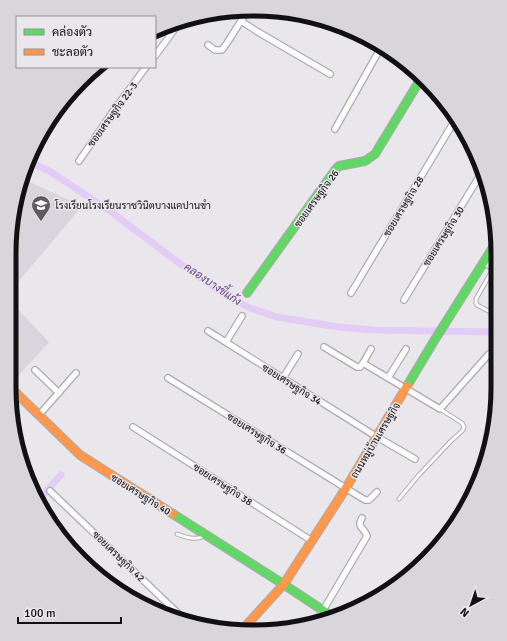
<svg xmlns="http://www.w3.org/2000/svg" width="507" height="641" viewBox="0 0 507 641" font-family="Signika,Sarabun,sans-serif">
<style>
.built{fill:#d9d5dd}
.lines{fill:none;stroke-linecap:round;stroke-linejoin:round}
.canal{stroke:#e3ccf6;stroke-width:7}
.lane-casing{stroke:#adacae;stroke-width:5}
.street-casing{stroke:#adacae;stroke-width:8}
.fast-casing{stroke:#adacae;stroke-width:10}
.slow-casing{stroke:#adacae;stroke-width:10}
.lane{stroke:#fcfbfc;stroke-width:3}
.street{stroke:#fcfbfc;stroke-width:5.5}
.fast{stroke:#63d668;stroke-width:8}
.slow{stroke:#ff974d;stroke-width:8}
.labels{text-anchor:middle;stroke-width:3;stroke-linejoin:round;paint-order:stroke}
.street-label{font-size:10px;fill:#111012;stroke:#e9e6ec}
.poi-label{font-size:10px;fill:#111012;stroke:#e9e6ec;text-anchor:start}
.water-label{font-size:11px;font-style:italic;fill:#694186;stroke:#e9e6ec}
.rim{fill:none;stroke:#111012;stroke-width:5}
</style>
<rect width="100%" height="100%" fill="#e9e7eb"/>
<!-- built -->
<path class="built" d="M21,178L82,206L9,293L10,238Z
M9,300L49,342L9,386Z"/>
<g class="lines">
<!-- canal -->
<path class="canal" d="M29,162L51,172L110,211L179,263L227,296L250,308L277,317L338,327L373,330L493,332H495
M38,500L61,475"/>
<defs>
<path id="lane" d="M494,267L476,299V303L477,305L496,315
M399,499L418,476L450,442L461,432L463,430L464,427L462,423L440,409
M177,534C185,537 195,541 204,536"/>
<path id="street" d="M241,21L258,32L330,74
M208,45L215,50H222L227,43L246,13
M155,56L177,26
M335,129L380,49
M79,161L114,110L146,67
M484,263L497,269
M351,293L455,120
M404,300L482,172
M208,331L377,437L415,459
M226,342L242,316
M324,347L357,367H360L363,363L440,409L489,354
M363,363L371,349
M35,370L59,393
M168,378L365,500H369L377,492
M283,378L298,354
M388,378L406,349
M39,415L76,373
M133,427L312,541
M50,491L187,622
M315,624L367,536C365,528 356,528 362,518"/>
<path id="fast" d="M247,293L336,169L339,166L365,161L375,154L420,80
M407,386L434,341L497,241
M173,514L280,582L333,617"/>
<path id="slow" d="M11,388L80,455L173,514
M242,630L284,584L346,488L407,386"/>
</defs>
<!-- lane casing -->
<use href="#lane" class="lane-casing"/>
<!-- street casing -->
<use href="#street" class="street-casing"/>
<!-- fast casing -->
<use href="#fast" class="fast-casing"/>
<!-- slow casing -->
<use href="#slow" class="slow-casing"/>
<!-- lane -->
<use href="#lane" class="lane"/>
<!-- street -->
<use href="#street" class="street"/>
<!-- fast -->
<use href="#fast" class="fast"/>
<!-- slow -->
<use href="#slow" class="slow"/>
</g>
<!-- icons -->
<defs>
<symbol id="school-pin" viewBox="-11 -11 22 30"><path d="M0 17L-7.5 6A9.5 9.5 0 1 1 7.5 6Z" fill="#5d5b5e" stroke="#e9e6ec"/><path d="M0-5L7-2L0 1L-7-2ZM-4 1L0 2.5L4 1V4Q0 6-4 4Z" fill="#fff"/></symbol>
</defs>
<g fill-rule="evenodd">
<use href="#school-pin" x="30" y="194" width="22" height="30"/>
</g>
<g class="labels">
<!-- street labels -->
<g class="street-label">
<text transform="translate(112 114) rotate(-54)" y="4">ซอยเศรษฐกิจ 22-3</text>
<text transform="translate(316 198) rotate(-54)" y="4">ซอยเศรษฐกิจ 26</text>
<text transform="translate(403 206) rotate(-59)" y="4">ซอยเศรษฐกิจ 28</text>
<text transform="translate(443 236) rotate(-58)" y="4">ซอยเศรษฐกิจ 30</text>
<text transform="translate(292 384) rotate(32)" y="4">ซอยเศรษฐกิจ 34</text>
<text transform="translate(257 433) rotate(32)" y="4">ซอยเศรษฐกิจ 36</text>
<text transform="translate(375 440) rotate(-59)" y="4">ถนนหมู่บ้านเศรษฐกิจ</text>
<text transform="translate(223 484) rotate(33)" y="4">ซอยเศรษฐกิจ 38</text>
<text transform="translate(141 494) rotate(32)" y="4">ซอยเศรษฐกิจ 40</text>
<text transform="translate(119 556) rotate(44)" y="4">ซอยเศรษฐกิจ 42</text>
</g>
<!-- poi labels -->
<g class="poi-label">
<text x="55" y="209">โรงเรียนโรงเรียนราชวินิตบางแคปานขำ</text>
</g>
<!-- water labels -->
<g class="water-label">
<text transform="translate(213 284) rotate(34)" y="4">คลองบางขี้แก้ง</text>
</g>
</g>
<!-- crop -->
<path d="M0 0H507V641H0ZM253 16H254A237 237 0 0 1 491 253V388A237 237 0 0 1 254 625H253A237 237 0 0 1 16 388V253A237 237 0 0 1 253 16Z" fill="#d8d5db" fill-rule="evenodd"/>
<path class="rim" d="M253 16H254A237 237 0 0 1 491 253V388A237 237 0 0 1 254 625H253A237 237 0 0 1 16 388V253A237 237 0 0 1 253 16Z"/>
<!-- legend -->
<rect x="16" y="16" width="140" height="52" fill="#e9e6ec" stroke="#939095"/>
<rect x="24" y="29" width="20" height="6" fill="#63d668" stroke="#939095"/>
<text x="52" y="36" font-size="12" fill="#111012">คล่องตัว</text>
<rect x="24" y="49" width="20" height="6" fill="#ff974d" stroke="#939095"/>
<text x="52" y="56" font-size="12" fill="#111012">ชะลอตัว</text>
<!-- north arrow -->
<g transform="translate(471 605) rotate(220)" stroke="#e9e6ec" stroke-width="3" paint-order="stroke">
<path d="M0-3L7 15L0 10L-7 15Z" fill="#111012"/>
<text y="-6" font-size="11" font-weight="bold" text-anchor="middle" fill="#111012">N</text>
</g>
<!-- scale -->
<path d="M18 617v6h103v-6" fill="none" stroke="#111012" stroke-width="2"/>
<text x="24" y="617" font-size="12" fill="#111012" stroke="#e9e6ec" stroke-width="3" paint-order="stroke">100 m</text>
</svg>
